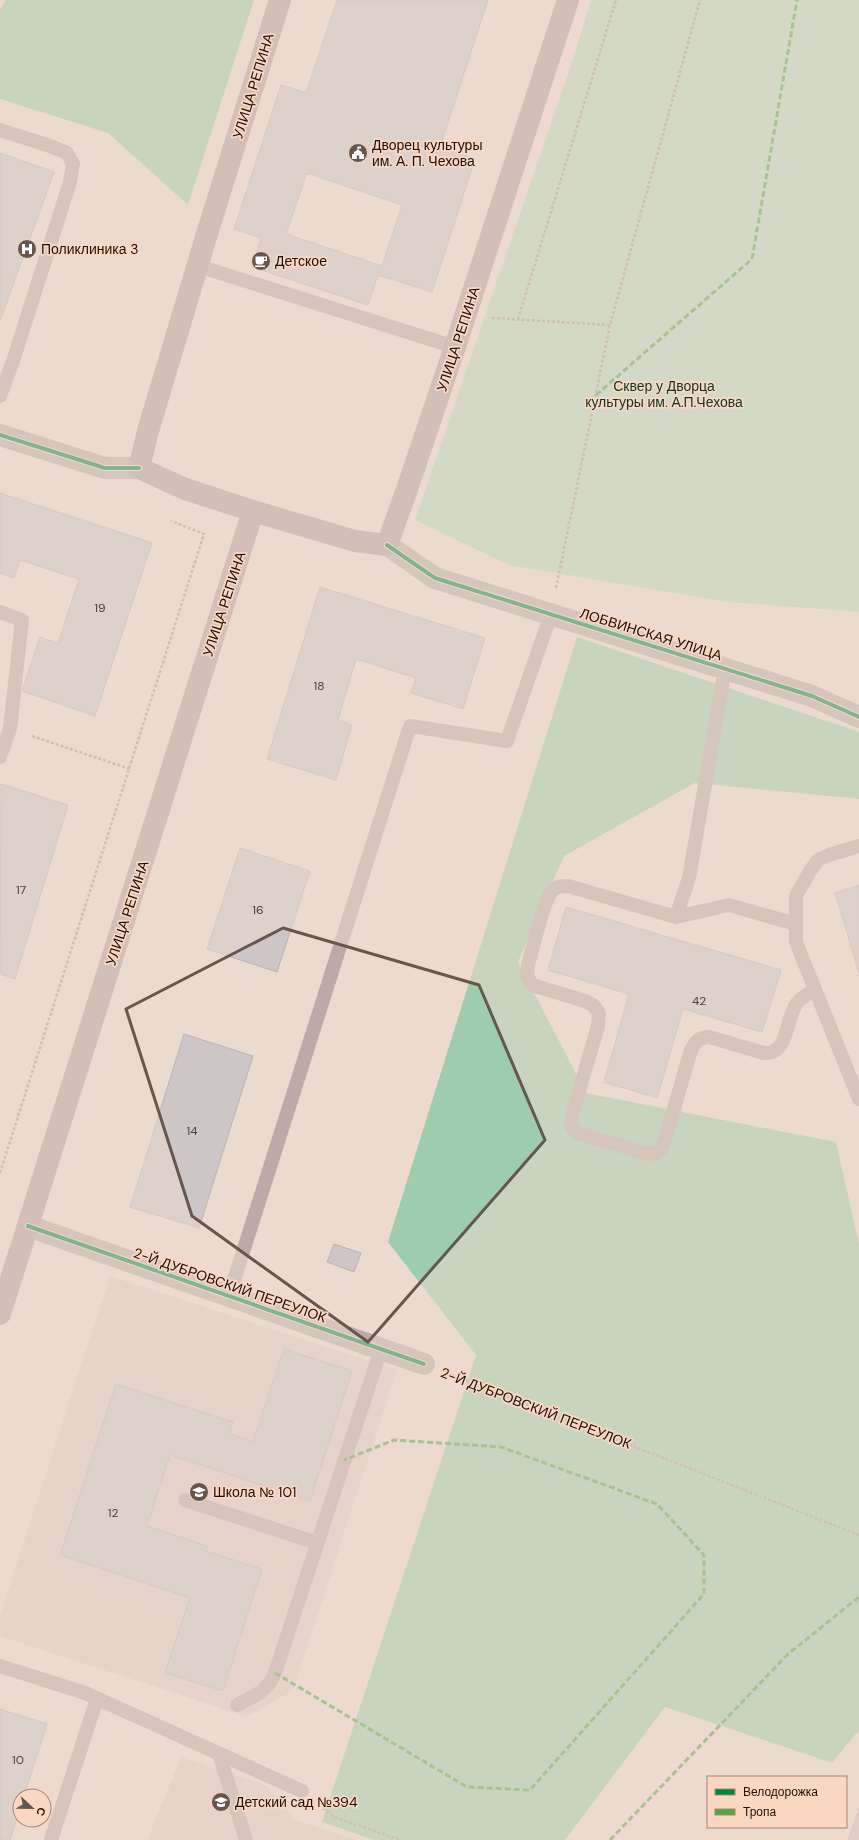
<svg xmlns="http://www.w3.org/2000/svg" width="859" height="1840" viewBox="0 0 859 1840" font-family="'DM Sans',sans-serif">
<style>
.education{fill:#e3cbc5}
.green{fill:#b3d8bc}
.forest{fill:#9dccae}
.building{fill:#cdc5c6;stroke:#bcb3b4;fill-rule:evenodd}
.lines{fill:none;stroke-linecap:round;stroke-linejoin:round}
.path{stroke:#ab9e99;stroke-width:2.5;stroke-dasharray:3 2;stroke-linecap:butt}
.lane{stroke:#bbaba8;stroke-width:14}
.street{stroke:#bbaba8;stroke-width:22}
.secondary{stroke:#b2a19e;stroke-width:22}
.quiet{stroke:#52a841;stroke-width:3;stroke-dasharray:6 3;stroke-linecap:butt}
.cycleway-casing{stroke:#fad7c1;stroke-width:6}
.cycleway{stroke:#00873e;stroke-width:4}
.marked{fill:none;stroke:#65574d;stroke-width:3;stroke-linejoin:round}
.labels{text-anchor:middle;stroke-width:3.5;stroke-linejoin:round;paint-order:stroke}
.number-label{font-size:12px;fill:#483d38}
.street-label{font-size:14px;fill:#1c1008;stroke:#fad7c1}
.poi-label{font-size:14px;fill:#1c1008;stroke:#fad7c1;text-anchor:start}
.park-label{font-size:14px;fill:#093725;stroke:#fad7c1}
</style>
<rect width="100%" height="100%" fill="#eddace"/>
<!-- education -->
<path class="education" d="M110,1276L397,1370L293,1691L247,1717L0,1636V1615Z
M181,1757L266,1785L294,1819L357,1840H147Z"/>
<!-- green -->
<path class="green" d="M591,0H859V612L728,602L509,565L415,520L575,53Z"/>
<!-- forest -->
<path class="forest" d="M6,0H254L188,205L108,133L0,99V9Z
M577,637L859,732V799L695,783L564,856L518,962L586,1093L836,1142L859,1244V1730L832,1763L665,1707L565,1840H374L322,1822L476,1355L388,1242Z"/>
<!-- building -->
<path class="building" d="M337,0H488L440,147L475,159L432,292L378,275L368,305L252,267L261,238L234,229L281,85L306,93ZM307,173L402,205L382,266L286,234Z
M0,153L54,172L0,321Z
M0,493L152,543L95,716L22,691L40,637L58,643L79,579L20,560L14,578L0,573Z
M320,587L485,638L463,709L411,693L416,678L356,659L338,720L352,725L336,780L267,759Z
M1,784L68,805L15,979L0,974Z
M240,848L310,871L277,972L207,949Z
M859,885V973L835,893Z
M566,907L781,970L762,1032L683,1009L657,1098L604,1082L629,994L548,970Z
M184,1034L253,1056L199,1228L130,1207Z
M334,1244L361,1253L354,1272L327,1262Z
M284,1349L352,1371L310,1501L170,1455L147,1526L207,1546L206,1551L262,1569L223,1691L165,1673L190,1598L60,1555L116,1384L233,1422L229,1434L253,1442Z
M0,1709L47,1724L24,1796H20V1809L10,1840H0Z
M859,1809V1840H848Z"/>
<g class="lines">
<!-- path -->
<path class="path" d="M492,318L610,325
M518,319L616,0
M556,588L610,325L700,0
M32,736L130,769
M0,1173L204,534L171,521
M447,1373L859,1535
M319,1805L334,1817L401,1840"/>
<!-- lane -->
<path class="lane" d="M0,130L53,147L67,153L73,164L70,182L13,361L0,396
M198,266L455,347
M0,612L22,620L10,729L0,757
M859,846L829,855L818,860L810,871L796,896V942L859,1099
M676,917L689,878L725,669
M796,924L729,905L676,917L568,886C562,886 557,886 553,890C544,898 532,951 528,965L527,976L532,985L585,1001L593,1005L599,1013L598,1026L572,1115C570,1126 571,1129 580,1134L645,1153L653,1154L660,1151L664,1143L691,1050C696,1041 699,1037 709,1037L764,1053C789,1055 785,1019 797,1003C802,997 809,993 815,990
M229,1296L410,726L507,741L551,614
M185,1500L317,1543
M0,1666L85,1693L302,1791
M237,1705C254,1696 267,1692 275,1673L381,1349
M219,1754L246,1840
M51,1840L97,1699"/>
<!-- street -->
<path class="street" d="M0,435L105,468H139
M387,545L435,578L812,696L859,717
M28,1226L424,1364"/>
<!-- secondary -->
<path class="secondary" d="M280,0L206,237L148,431L139,468L185,489L253,511L355,541L387,545L406,492L455,347L568,0
M0,1314L253,511"/>
<!-- quiet -->
<path class="quiet" d="M596,395L752,259L797,0
M275,1673L467,1787L530,1790L704,1594V1555L657,1504L501,1447L394,1440L344,1460
M610,1840L788,1654L859,1597"/>
<defs>
<path id="cycleway" d="M0,435L105,468H139
M387,545L435,578L812,696L859,717
M28,1226L424,1364"/>
</defs>
<!-- cycleway casing -->
<use href="#cycleway" class="cycleway-casing"/>
<!-- cycleway -->
<use href="#cycleway" class="cycleway"/>
</g>
<!-- marked area -->
<path d="M0 0H859V1840H0ZM283,928L479,985L545,1140L368,1342L192,1216L126,1009Z" fill="#eddace" fill-opacity=".55" fill-rule="evenodd"/>
<path class="marked" d="M283,928L479,985L545,1140L368,1342L192,1216L126,1009Z"/>
<!-- icons -->
<defs>
<symbol id="civic-disc" viewBox="-11 -11 22 22"><circle r="9.5" fill="#65574d" stroke="#fad7c1"/><path d="M-.6-6.5H3V-4.5H.6V-3L4-1V1h2V6H-6V1h2V-1L-.6-3ZM-1.2 2.5V6h2.4V2.5Z" fill="#fff"/></symbol>
<symbol id="hospital-disc" viewBox="-11 -11 22 22"><circle r="9.5" fill="#65574d" stroke="#fad7c1"/><path d="M-5-5h3v3.5h4V-5h3V5h-3V1.5h-4V5h-3Z" fill="#fff"/></symbol>
<symbol id="cafe-disc" viewBox="-11 -11 22 22"><circle r="9.5" fill="#65574d" stroke="#fad7c1"/><path d="M-5.5-4.5H6V0H3Q3 3.5 0 3.5H-2.5Q-5.5 3.5-5.5 0ZM3-3.2v2h1.7v-2ZM-6 4.5H4V6H-6Z" fill="#fff"/></symbol>
<symbol id="school-disc" viewBox="-11 -11 22 22"><circle r="9.5" fill="#65574d" stroke="#fad7c1"/><path d="M0-5L7-2L0 1L-7-2ZM-4 1L0 2.5L4 1V4Q0 6-4 4Z" fill="#fff"/></symbol>
</defs>
<g fill-rule="evenodd">
<use href="#civic-disc" x="347" y="142" width="22" height="22"/>
<use href="#hospital-disc" x="16" y="238" width="22" height="22"/>
<use href="#cafe-disc" x="250" y="250" width="22" height="22"/>
<use href="#school-disc" x="188" y="1481" width="22" height="22"/>
<use href="#school-disc" x="210" y="1791" width="22" height="22"/>
</g>
<g class="labels">
<!-- number labels -->
<g class="number-label">
<text x="100" y="612">19</text>
<text x="319" y="690">18</text>
<text x="21" y="894">17</text>
<text x="258" y="914">16</text>
<text x="699" y="1005">42</text>
<text x="192" y="1135">14</text>
<text x="113" y="1517">12</text>
<text x="18" y="1764">10</text>
</g>
<!-- street labels -->
<g class="street-label">
<text transform="translate(253 86) rotate(-73)" y="5">УЛИЦА РЕПИНА</text>
<text transform="translate(458 339) rotate(-72)" y="5">УЛИЦА РЕПИНА</text>
<text transform="translate(224 604) rotate(-72)" y="5">УЛИЦА РЕПИНА</text>
<text transform="translate(651 634) rotate(17)" y="5">ЛОБВИНСКАЯ УЛИЦА</text>
<text transform="translate(127 913) rotate(-72)" y="5">УЛИЦА РЕПИНА</text>
<text transform="translate(230 1285) rotate(19)" y="5">2-Й ДУБРОВСКИЙ ПЕРЕУЛОК</text>
<text transform="translate(536 1408) rotate(21)" y="5">2-Й ДУБРОВСКИЙ ПЕРЕУЛОК</text>
</g>
<!-- poi labels -->
<g class="poi-label">
<text x="372" y="150">Дворец культуры<tspan x="372" dy="16">им. А. П. Чехова</tspan></text>
<text x="41" y="254">Поликлиника 3</text>
<text x="275" y="266">Детское</text>
<text x="213" y="1497">Школа № 101</text>
<text x="235" y="1807">Детский сад №394</text>
</g>
<!-- park labels -->
<g class="park-label">
<text x="664" y="391">Сквер у Дворца<tspan x="664" dy="16">культуры им. А.П.Чехова</tspan></text>
</g>
</g>
<!-- legend -->
<rect x="707" y="1776" width="140" height="52" fill="#fad7c1" stroke="#a18777"/>
<rect x="715" y="1789" width="20" height="6" fill="#00873e" stroke="#a18777"/>
<text x="743" y="1796" font-size="12" fill="#1c1008">Велодорожка</text>
<rect x="715" y="1809" width="20" height="6" fill="#52a841" stroke="#a18777"/>
<text x="743" y="1816" font-size="12" fill="#1c1008">Тропа</text>
<!-- north arrow -->
<g transform="translate(32 1808) rotate(112)"><circle r="19" fill="#fad7c1" stroke="#a18777"/>
<path d="M0-3L7 15L0 10L-7 15Z" fill="#65574d"/>
<text y="-6" font-size="11" font-weight="bold" text-anchor="middle" fill="#1c1008">С</text>
</g>
</svg>
